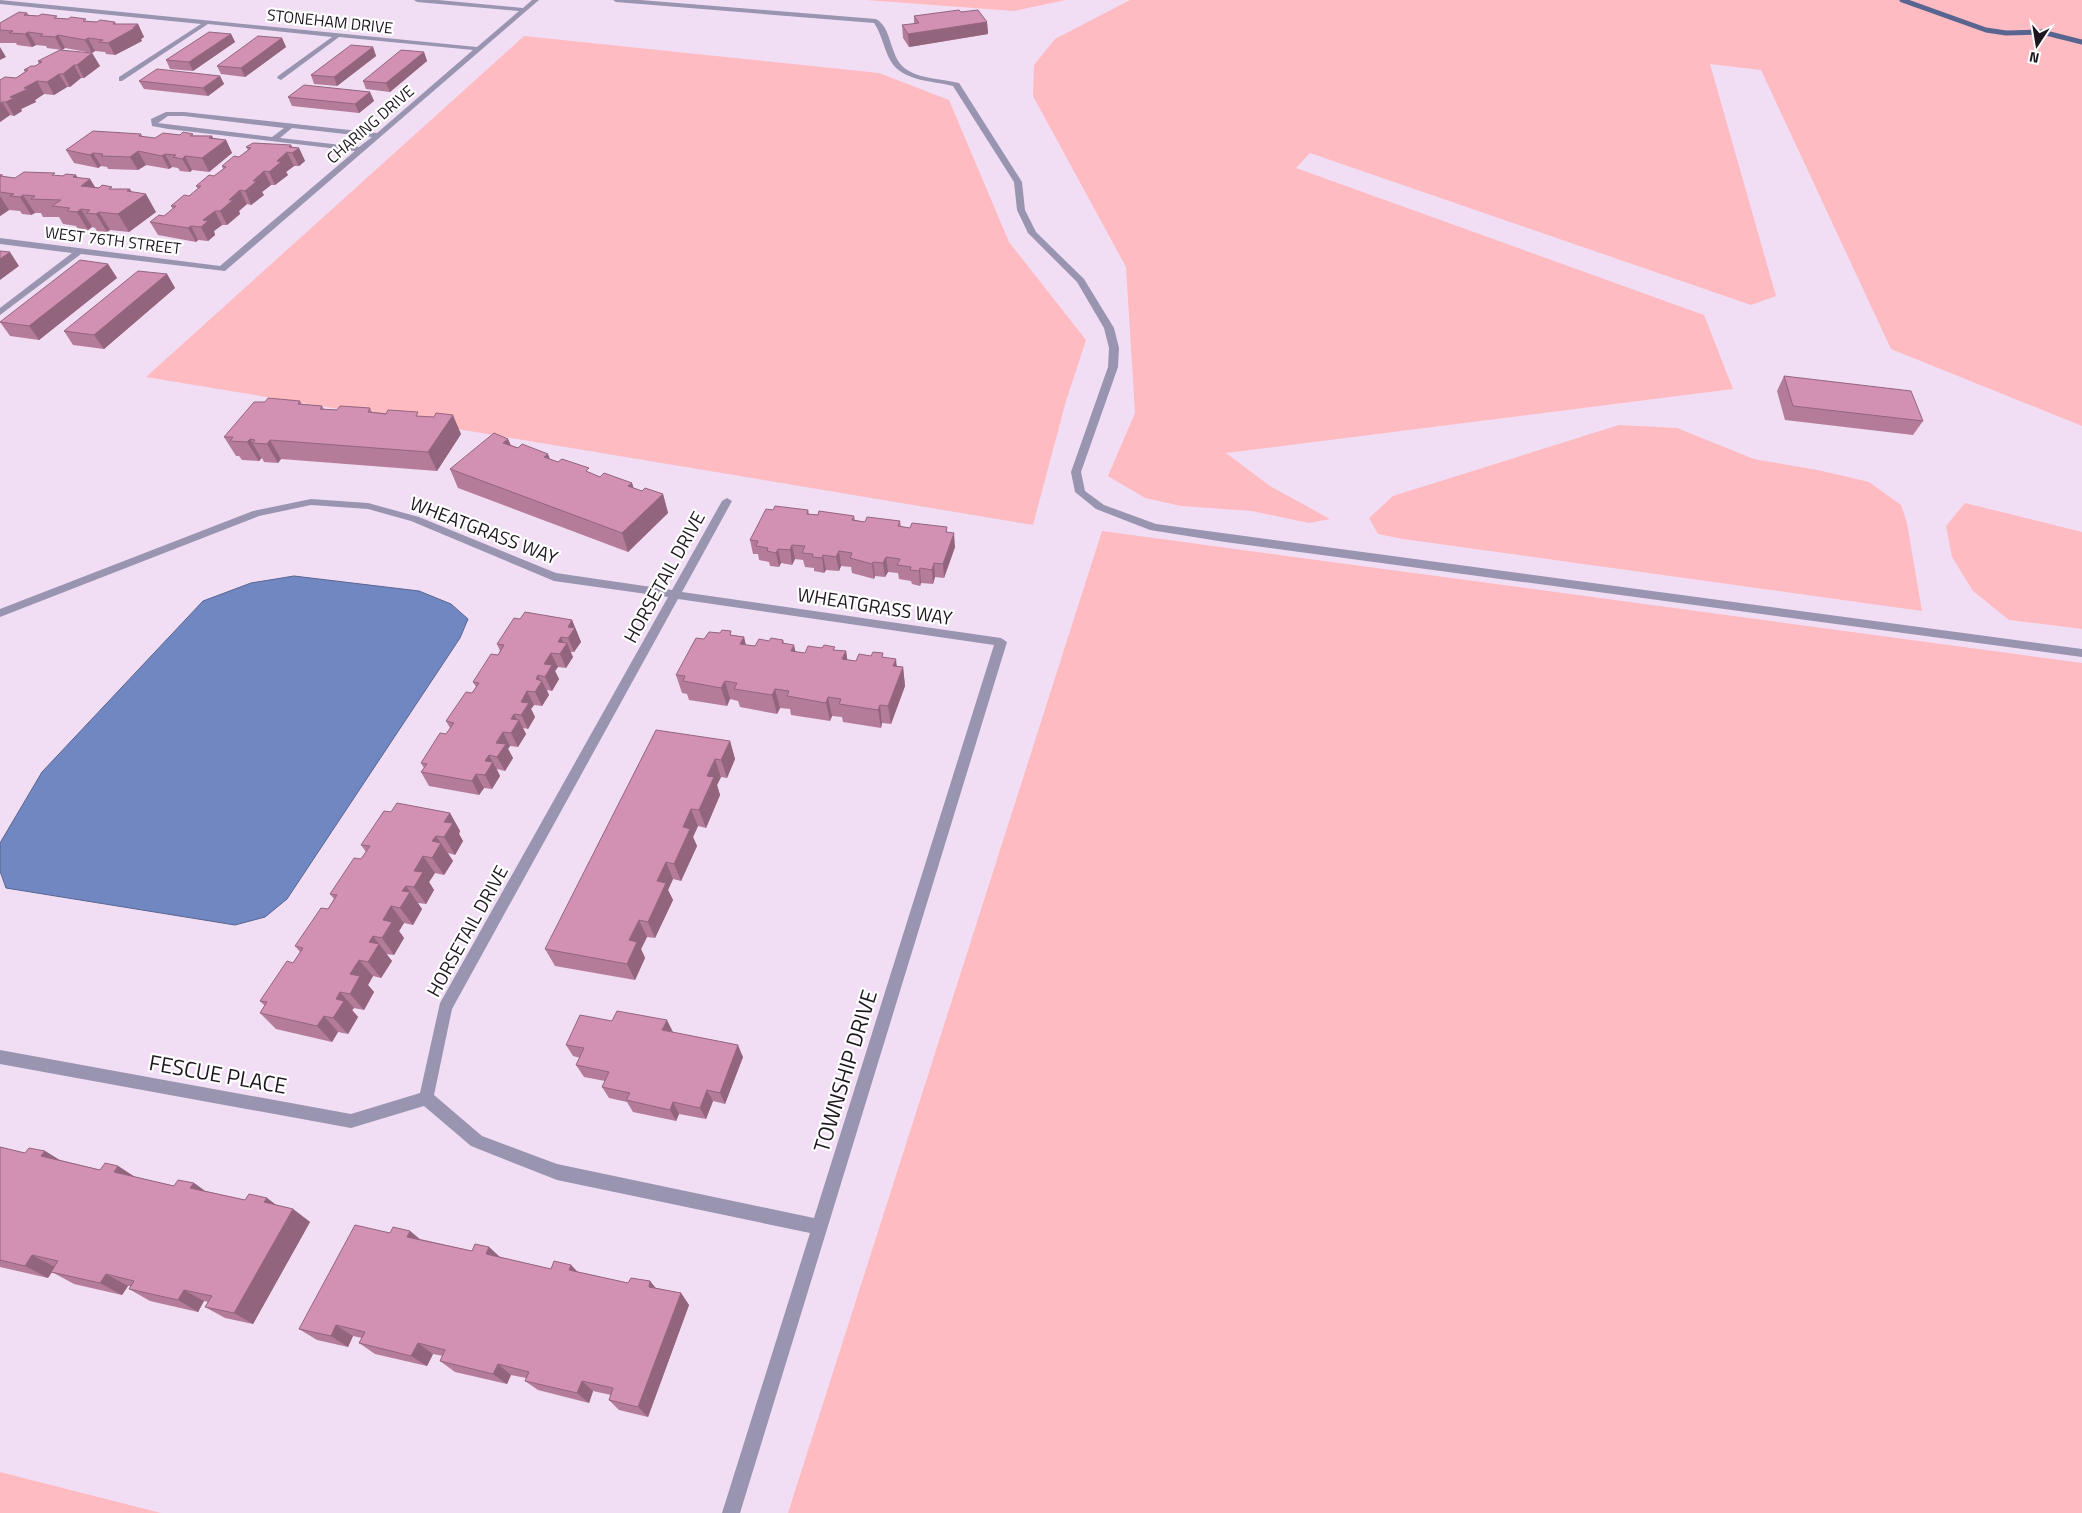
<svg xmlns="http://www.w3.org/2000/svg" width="2082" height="1513" viewBox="0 0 2082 1513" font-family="'Titillium Web',sans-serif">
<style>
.green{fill:#febbc1}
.water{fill:#7187c1;stroke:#586590}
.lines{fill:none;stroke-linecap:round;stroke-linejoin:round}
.stream{stroke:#586590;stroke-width:5}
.minor{fill:#9994b0;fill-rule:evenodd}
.wall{fill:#b57c9a}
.shaded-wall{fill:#93657d}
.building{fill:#d290b3;stroke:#93657d}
.labels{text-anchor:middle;stroke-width:4.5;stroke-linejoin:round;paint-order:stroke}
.far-street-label{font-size:16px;fill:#1d161e;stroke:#fff}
.street-label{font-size:19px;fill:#1d161e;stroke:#fff}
.near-street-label{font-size:22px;fill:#1d161e;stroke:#fff}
</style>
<rect width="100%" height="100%" fill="#f1def5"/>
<!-- green -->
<path class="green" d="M866,0H1066L1014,11Z
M1130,0H2082V426L1891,349L1761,70L1710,64L1776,296L1751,305L1310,153L1296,168L1704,315L1733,389L1226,453L1270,486L1330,519L1309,523L1252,511L1181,506L1145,498L1108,476L1135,413L1126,267L1033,96L1034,65L1055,39Z
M524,36L879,73L949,100L1009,242L1086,340L1066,401L1033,525L146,377Z
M1619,425L1677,428L1754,459L1818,470L1869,482L1901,505L1907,523L1922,611L1403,539L1378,534L1369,518L1393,496Z
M1965,503L2082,532V629L2009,620L1973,591L1952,557L1946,526Z
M1102,531L2082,663V1513H788Z
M0,1472L161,1513H0Z"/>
<!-- water -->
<path class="water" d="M294,576L419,591L451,604L468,619L460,638L287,899L265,917L235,925L6,888L0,871V843L42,772L203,601L251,583Z"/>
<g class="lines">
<!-- stream -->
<path class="stream" d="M1902,0L1986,30L2006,33L2042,32L2082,42"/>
<!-- minor -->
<path class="minor" d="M0,0L477,47L519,11L417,2L414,0H438L523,8L532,0H539L225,271L81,254L0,315V308L72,253L0,244V238L220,266L355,151L168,129L152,126L151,119L166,112H184L377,133L473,50L339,37L281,80L277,78L278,76L332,37L208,24L122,81H119V77L201,24L0,4ZM168,116H184L284,128L272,137L158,123ZM292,128L372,137L359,147L280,138Z
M613,0H640L876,19C894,29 888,60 909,71C923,79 942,79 959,83L1022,182L1025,210L1036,232L1084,279L1114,328L1119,348L1118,367L1081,472L1085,491L1104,505L1156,524L2082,649V657L1225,542L1150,530L1096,509L1075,492L1071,472L1108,367L1109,348L1104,328L1077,282L1028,233L1017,210L1014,182L953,86C930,80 899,82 888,56C883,45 881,33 874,23L616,2Z
M727,498L732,501L682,592L1001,638L1007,642L740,1513H722L810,1233L557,1180L471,1146L424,1106L351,1128L0,1064V1050L351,1114L420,1093L440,1003L668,597L554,581L411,521L368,509L311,505L259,516L0,617V609L253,511L311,499L368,503L419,517L556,573L672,590L722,501ZM678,599L994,645L814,1218L557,1164L482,1136L434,1095L452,1009Z"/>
</g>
<!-- wall -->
<path class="wall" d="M961,12L987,22L988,34L909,47L903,38L902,25L914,24V16Z
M27,13L29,15L97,22H115L116,24H138L144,37L141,39L142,41L115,55L106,54L105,52L95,51L92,53L65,48L62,50L47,48L46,46L36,45L32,47L17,45L16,43H0V23Z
M231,34L235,42L193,71L170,69L166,60Z
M282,38L286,47L245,77L221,74L217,66Z
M373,47L376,56L337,86L314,84L311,75Z
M424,52L427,61L390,92L366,89L363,81Z
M92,53L100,66L84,78H81L70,87H67L54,95L44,94L35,100L36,102L21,109L22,111L14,116L10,115L0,122L5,77L16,78L25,72L24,70L35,66L39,64L38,61Z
M220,76L224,84L208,96L144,89L139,81Z
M370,92L374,101L359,113L292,106L288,97Z
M141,134L143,137L155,138L180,135L212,136L213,138L226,140L232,153L209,172L192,170L190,172L180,171L178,168L172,167L169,169L146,165L138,170L108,169L107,167L101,166L98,168L74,163L66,150Z
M291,145L292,147L299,148L305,161L299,166H294L286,172L288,175L275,185H271L262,192L264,195L251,205L247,204L239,211L240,214L227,225H222L214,231L215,235L208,241L198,240L196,242L158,235L150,222L164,216L173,209L171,206L189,196L198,189L196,186L214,176L223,169L222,166L239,157L248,150L246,147Z
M0,174H2L4,177L15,178L76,175L77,178L90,179L95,187L113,189L132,192L156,212L129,232L110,230L107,232L97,231L95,228L92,227L88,230L78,229L76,226L63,224L59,217H43L41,213H35L31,215L22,214L20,211L9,210L0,216Z
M108,264L117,278L39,340L10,336L0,322Z
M167,274L175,288L104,349L73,345L64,331Z
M1784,376L1923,421L1913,435L1785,420L1777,391Z
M300,401L302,404L322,406L324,409L337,410L370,408L372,412L420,416L461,434L437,471L281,459L278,463L264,462L262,458L259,461L242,460L239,456H236L224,437L265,402Z
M508,439L511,445L600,477L632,483L633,488L642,491L663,494L668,513L628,552L458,488L450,469Z
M773,510H808L809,514L818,515L854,516L855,520L865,522L900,521L901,527L948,532L955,547L944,578L935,577L933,584L921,583L920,586L912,584L911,581L899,579L898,573L888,572L885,577L875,576L874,579L852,573L851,567L841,566L839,571L826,570L824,573L814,571V568L805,567L803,560L795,559L792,565L781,563L779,567L770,566L769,562L759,560L758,554H753L750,540Z
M520,619L572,620L581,642L574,652H570L573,657L566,668L558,667L555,671L559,679L552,691L547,690L549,695L542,706L534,705L531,709L535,717L528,729L523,728L526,734L518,747L510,746L508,749L513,758L505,771L497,769L500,776L492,789L484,788L479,795L429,786L421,772L424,768L421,763L446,734L450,728L446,721L472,693L476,687L473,682L498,655L500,651L497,644Z
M732,635L744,637L746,645L755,646L769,641L783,640L784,643L796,652L805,653L835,650L846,651L847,660L856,661L884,657L897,666L903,667L905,686L891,724L882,723L881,728L843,722L842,717L832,716L830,721L791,715L790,709L780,708L777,714L740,707L738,701L730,699L727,706L689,700L687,694L682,693L676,675L704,639Z
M730,741L735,759L727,778L721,777L717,785L720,795L706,828L698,826L693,837L697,846L681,881L673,879L668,890L673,900L655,938L647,937L641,949L645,958L635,980L555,966L545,949Z
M391,812L450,813L460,831L459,834L463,841L455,855L448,853L453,861L444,875L435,873L429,882L434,890L426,904L418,903L422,909L413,925L404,923L399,931L404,938L394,955L386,954L392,961L381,978L373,976L368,985L374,992L364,1010L354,1008L352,1010L358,1017L348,1034L338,1032L332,1042L276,1029L260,1013L265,1006L260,1001L293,963L300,952L295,946L328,909L334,899L330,894L361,859L366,852L361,845Z
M672,1032L743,1057L725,1104L713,1101L706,1119L679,1114L676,1121L633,1112L627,1102L609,1098L602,1087L605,1081L584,1077L576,1065L580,1058L573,1056L566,1045Z
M0,1147L25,1153L45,1151L60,1160L100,1170L118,1166L135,1177L174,1186L194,1183L205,1191L245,1200L267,1198L276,1205L293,1209L310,1222L253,1324L225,1318L205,1307L208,1302L204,1301L198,1312L150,1301L129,1289L131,1286H128L122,1295L74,1284L52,1272L48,1278L0,1267Z
M410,1231L420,1239L472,1251L489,1247L500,1257L551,1269L571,1265L578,1272L628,1283L650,1281L656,1288L681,1293L689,1305L648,1417L619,1410L609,1400L611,1395L593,1391L589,1403L538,1390L525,1381L526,1378L511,1375L507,1384L455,1372L440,1361L443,1356L433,1354L427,1366L375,1354L359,1343L362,1338L353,1336L348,1347L317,1340L299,1329L390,1233Z"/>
<!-- shaded-wall -->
<path class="shaded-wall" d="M987,22L988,34L909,47L908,34Z
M138,24L144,37L141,39L142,41L115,55L108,43Z
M28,32L36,45L32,47L25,34Z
M231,34L235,42L193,71L189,62Z
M58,35L65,48L62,50L55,37Z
M88,38L95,51L92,53L85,40Z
M282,38L286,47L245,77L241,68Z
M0,47L6,57L0,60Z
M373,47L376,56L337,86L334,77Z
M424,52L427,61L390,92L386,83Z
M92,53L100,66L84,78L77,65Z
M74,65L81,78L70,87L63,74Z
M59,74L67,87L54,95L47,82Z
M220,76L224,84L208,96L203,88Z
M37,81L44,94L35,100L36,102L21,109L22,111L14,116L6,102L10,97Z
M370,92L374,101L359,113L355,104Z
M2,102L10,115L0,122V103Z
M212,136L217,146L226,140L232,153L209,172L202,158L209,138Z
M291,145L294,152L299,148L305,161L299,166L289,147Z
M138,151L146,165L138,170L130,157Z
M287,152L294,166L286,172L288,175L275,185L269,172L277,161Z
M93,153L101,166L98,168L90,155Z
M165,154L172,167L169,169L162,156Z
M185,156L192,170L190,172L182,159Z
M264,171L271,185L262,192L264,195L251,205L245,191L253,181Z
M76,175L82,186L90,179L101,197L92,204L73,177Z
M130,189L137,200L146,194L156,212L129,232L118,214L127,191Z
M240,190L247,204L239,211L240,214L227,225L220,211L229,200Z
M23,195L35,213L31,215L20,197Z
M0,196L9,210L0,216Z
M81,209L92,227L88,230L77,212Z
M215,211L222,225L214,231L215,235L208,241L201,227L203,220Z
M99,212L110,230L107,232L96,214Z
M191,226L198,240L196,242L188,228Z
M10,252L19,266L0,280V259Z
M108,264L117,278L39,340L29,326Z
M167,274L175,288L104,349L94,335Z
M453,415L461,434L437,471L428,452Z
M250,439L261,458L259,461L247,442Z
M508,439L515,457L503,443Z
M270,440L281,459L278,463L267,444Z
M548,454L555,472L544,457Z
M632,483L638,502L628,486Z
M663,494L668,513L628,552L622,533Z
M954,533L955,547L944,578L943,564Z
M792,545L795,559L792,565L790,550Z
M778,549L781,563L779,567L776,553Z
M839,551L841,566L839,571L836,557Z
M823,555L826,570L824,573L822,558Z
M886,557L888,572L885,577L883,563Z
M873,562L875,576L874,579L872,564Z
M934,563L935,577L933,584L932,570Z
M920,568L921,583L920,586L919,571Z
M572,620L581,642L574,652L568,638V627Z
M561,637L565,646L567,643L573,657L566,668L560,654L558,642Z
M744,637L748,656L740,644Z
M794,645L798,663L791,651Z
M846,651L849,670L842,659Z
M551,653L558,667L555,671L559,679L552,691L545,677L544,664Z
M896,659L898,678L893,666Z
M903,667L905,686L891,724L888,706Z
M538,675L541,683L542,681L549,695L542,706L535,692L536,679Z
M725,681L730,699L727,706L721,688Z
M775,689L780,708L777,714L772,695Z
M527,691L534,705L531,709L535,717L528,729L521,715V702Z
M828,697L832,716L830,721L826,703Z
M880,705L882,723L881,728L878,710Z
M514,714L518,722L519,720L526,734L518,747L511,733V719Z
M503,732L510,746L508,749L513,758L505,771L497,757L496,743Z
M730,741L735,759L727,778L721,760Z
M489,755L500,776L492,789L485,775V761Z
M715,759L721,777L717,785L720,795L706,828L699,810L707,776Z
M476,774L484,788L479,795L472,781Z
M691,809L698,826L693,837L697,846L681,881L674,864L683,827Z
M450,813L460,831L459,834L463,841L455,855L444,837V822Z
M436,836L453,861L444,875L432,858V841Z
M423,856L435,873L429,882L434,890L426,904L414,887V871Z
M666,862L673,879L668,890L673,900L655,938L648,922L657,881Z
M406,886L422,909L413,925L400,908L402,891Z
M391,906L404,923L399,931L404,938L394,955L382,938L383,920Z
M639,920L647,937L641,949L645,958L635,980L627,964L629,940Z
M373,936L392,961L381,978L368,962L369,942Z
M359,960L373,976L368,985L374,992L364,1010L350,994V974Z
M340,992L354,1008L352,1010L358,1017L348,1034L333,1018L336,999Z
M324,1016L338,1032L332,1042L317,1026Z
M667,1020L673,1032L662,1030Z
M738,1045L743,1057L725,1104L720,1093Z
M707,1090L713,1101L706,1119L700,1108Z
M673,1102L679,1114L676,1121L670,1110Z
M45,1151L67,1165L41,1156Z
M118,1166L138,1179L114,1172Z
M194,1183L212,1196L190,1188Z
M267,1198L284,1211L264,1202Z
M293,1209L310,1222L253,1324L234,1313Z
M410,1231L425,1244L407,1237Z
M489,1247L502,1259L486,1254Z
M32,1255L55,1267L48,1278L25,1266Z
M571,1265L582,1277L569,1270Z
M106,1274L128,1286L122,1295L100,1283Z
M650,1281L659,1293L649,1287Z
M184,1290L204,1301L198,1312L178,1300Z
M681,1293L689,1305L648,1417L638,1407Z
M336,1325L353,1336L348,1347L331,1336Z
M418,1343L433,1354L427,1366L411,1356Z
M498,1364L511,1375L507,1384L493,1374Z
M582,1381L593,1391L589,1403L577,1393Z"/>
<!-- building -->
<path class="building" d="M959,10L961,12L978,10L987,22L908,34L902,25L919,23L914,16Z
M19,12L27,13L24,15L38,16L42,14L57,16L54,18L68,19L71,17L86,19L83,21L97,22L100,20L115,22L113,24H138L133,28H135L108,43L99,42L103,40L88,38L85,40L58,35L55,37L40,36L43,34L28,32L25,34L9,33L13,31L0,30V23Z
M209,32L231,34L189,62L166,60Z
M258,36L282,38L241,68L217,66Z
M351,45L373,47L334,77L311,75Z
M60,50L92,53L77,65H74L63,74H59L47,82L37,81L24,88L28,89L10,97L14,98L6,102H2L0,103V80L5,77L16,78L28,70H24L31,66H35L42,62L38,61Z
M401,50L424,52L386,83L363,81Z
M157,69L220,76L203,88L139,81Z
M304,85L370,92L355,104L288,97Z
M93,131L141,134L139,136L155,138L163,133L180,135L183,132L193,134L190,136H212L209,138L226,140L202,158L185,156L182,159L173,157L176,155L165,154L162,156L138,151L130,157L101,156L103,154L93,153L90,155L66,150Z
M253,143L291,145L289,147L299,148L292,153L287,152L277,161L281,162L269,172L264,171L253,181H257L245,191L240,190L229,200H233L220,211H215L203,220L208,221L201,227L191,226L188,228L150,222L159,215L164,216L176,206H171L184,195L189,196L201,186H196L209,175L214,176L226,167L222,166L234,156L239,157L251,148L246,147Z
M24,172L55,173L52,175L63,176L66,174L76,175L73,177L90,179L81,186L99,188L102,185L112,187L109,189H130L127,191L146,194L118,214L99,212L96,214L86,213L90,210L81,209L77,212L67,211L70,208L52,206L61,200L31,199L35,196L23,195L20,197L10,196L14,194L0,192V176L15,178Z
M0,251L10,252L0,259Z
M80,260L108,264L29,326L0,322Z
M138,271L167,274L94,335L64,331Z
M1784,376L1911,391L1923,421L1793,406Z
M268,398L300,401L298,404L322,406L320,409L337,410L340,406L370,408L368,412L386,414L388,410L418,412L416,416L434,417L436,413L453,415L428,452L270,440L267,444L253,443L255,440L250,439L247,442L230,441L233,437H224L254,402H265Z
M494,433L508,439L503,443L518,448L522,444L548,454L544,457L558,462L562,459L589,468L586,471L600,477L604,473L632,483L628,486L642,491L645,488L663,494L622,533L450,469Z
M775,506L808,510L807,514L818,515L819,511L854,516L852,520L865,522L867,517L900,521L898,526L910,528L912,523L947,527L946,532L954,533L943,564L934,563L932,570L920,568L919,571L910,570L911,567L897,565L900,559L886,557L883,563L873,562L872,564L850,558L852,553L839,551L836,557L823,555L822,558L812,557L813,554L802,553L805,546L792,545L790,550L778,549L776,553L767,551L768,548L756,546L758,541L750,540L766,509L773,510Z
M525,612L572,620L568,627L575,628L568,638L561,637L558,642L567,643L560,654L551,653L544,664L552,665L545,677L538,675L536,679L542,681L535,692L527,691L521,702L529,703L521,715L514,714L511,719L519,720L511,733L503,732L496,743L506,744L497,757L489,755L485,761L493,762L485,775L476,774L472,781L421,772L427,764L421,763L440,733L446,734L454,723L446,721L466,692L472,693L479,683L473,682L491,654L498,655L504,645L497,644L514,618L520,619Z
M722,630L731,631L730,635L744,637L740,644L755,646L759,639L769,641L771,638L783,640L782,643L794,645L791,651L805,653L808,646L822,648L824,645L835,647L833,650L846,651L842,659L856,661L859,654L871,656L873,652L883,653L882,657L896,659L893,666L903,667L888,706L880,705L878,710L839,704L841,699L828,697L826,703L787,696L789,691L775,689L772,695L734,689L737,683L725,681L721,688L683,681L685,676L676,675L696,638L704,639L709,632L720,633Z
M656,730L730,741L721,760L715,759L707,776L714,777L699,810L691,809L683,827L690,829L674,864L666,862L657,881L666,883L648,922L639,920L629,940L637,942L627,964L545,949Z
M397,803L450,813L444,822L453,823L444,837L436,836L432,841L441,843L432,858L423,856L414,871L423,872L414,887L406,886L402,891L410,892L400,908L391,906L383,920L392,922L382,938L373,936L369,942L379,944L368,962L359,960L350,974L360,976L350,994L340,992L336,999L344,1001L333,1018L324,1016L317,1026L260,1013L267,1002L260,1001L287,961L293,963L303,948L295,946L321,908L328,909L337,895L330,894L354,858L361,859L370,846L361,845L384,811L391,812Z
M617,1011L667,1020L662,1030L738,1045L720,1093L707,1090L700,1108L673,1102L670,1110L626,1100L630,1093L602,1087L609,1072L576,1065L584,1048L566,1045L580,1015L612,1021Z
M0,1147L25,1153L29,1148L45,1151L41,1156L100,1170L105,1163L118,1166L114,1172L174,1186L178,1180L194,1183L190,1188L245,1200L249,1194L267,1198L264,1202L293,1209L234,1313L205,1307L212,1296L184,1290L178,1300L129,1289L134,1281L106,1274L100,1283L51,1272L58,1261L32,1255L25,1266L0,1260Z
M355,1225L390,1233L393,1227L410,1231L407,1237L472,1251L475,1244L489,1247L486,1254L551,1269L554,1261L571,1265L569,1270L628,1283L631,1278L650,1281L649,1287L681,1293L638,1407L609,1400L613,1388L582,1381L577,1393L525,1381L529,1372L498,1364L493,1374L440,1361L445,1350L418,1343L411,1356L359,1343L365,1332L336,1325L331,1336L299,1329Z"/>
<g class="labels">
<!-- far-street labels -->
<g class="far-street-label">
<text transform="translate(330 21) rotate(6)" y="6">STONEHAM DRIVE</text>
<text transform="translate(370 124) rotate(-41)" y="6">CHARING DRIVE</text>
<text transform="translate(113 240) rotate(7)" y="6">WEST 76TH STREET</text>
</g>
<!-- street labels -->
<g class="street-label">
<text transform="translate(484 530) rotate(21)" y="7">WHEATGRASS WAY</text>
<text transform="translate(664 577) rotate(-61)" y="7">HORSETAIL DRIVE</text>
<text transform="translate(875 606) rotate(9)" y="7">WHEATGRASS WAY</text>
<text transform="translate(467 931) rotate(-61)" y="7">HORSETAIL DRIVE</text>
</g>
<!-- near-street labels -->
<g class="near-street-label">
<text transform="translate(845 1071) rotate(-73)" y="8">TOWNSHIP DRIVE</text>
<text transform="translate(218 1074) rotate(10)" y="8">FESCUE PLACE</text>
</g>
</g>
<!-- north arrow -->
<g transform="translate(2037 45) rotate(192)" stroke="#ffffff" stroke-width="4" paint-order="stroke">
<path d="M0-4L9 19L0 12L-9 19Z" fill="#1d161e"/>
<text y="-8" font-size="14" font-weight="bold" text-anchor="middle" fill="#1d161e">N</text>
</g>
</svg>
